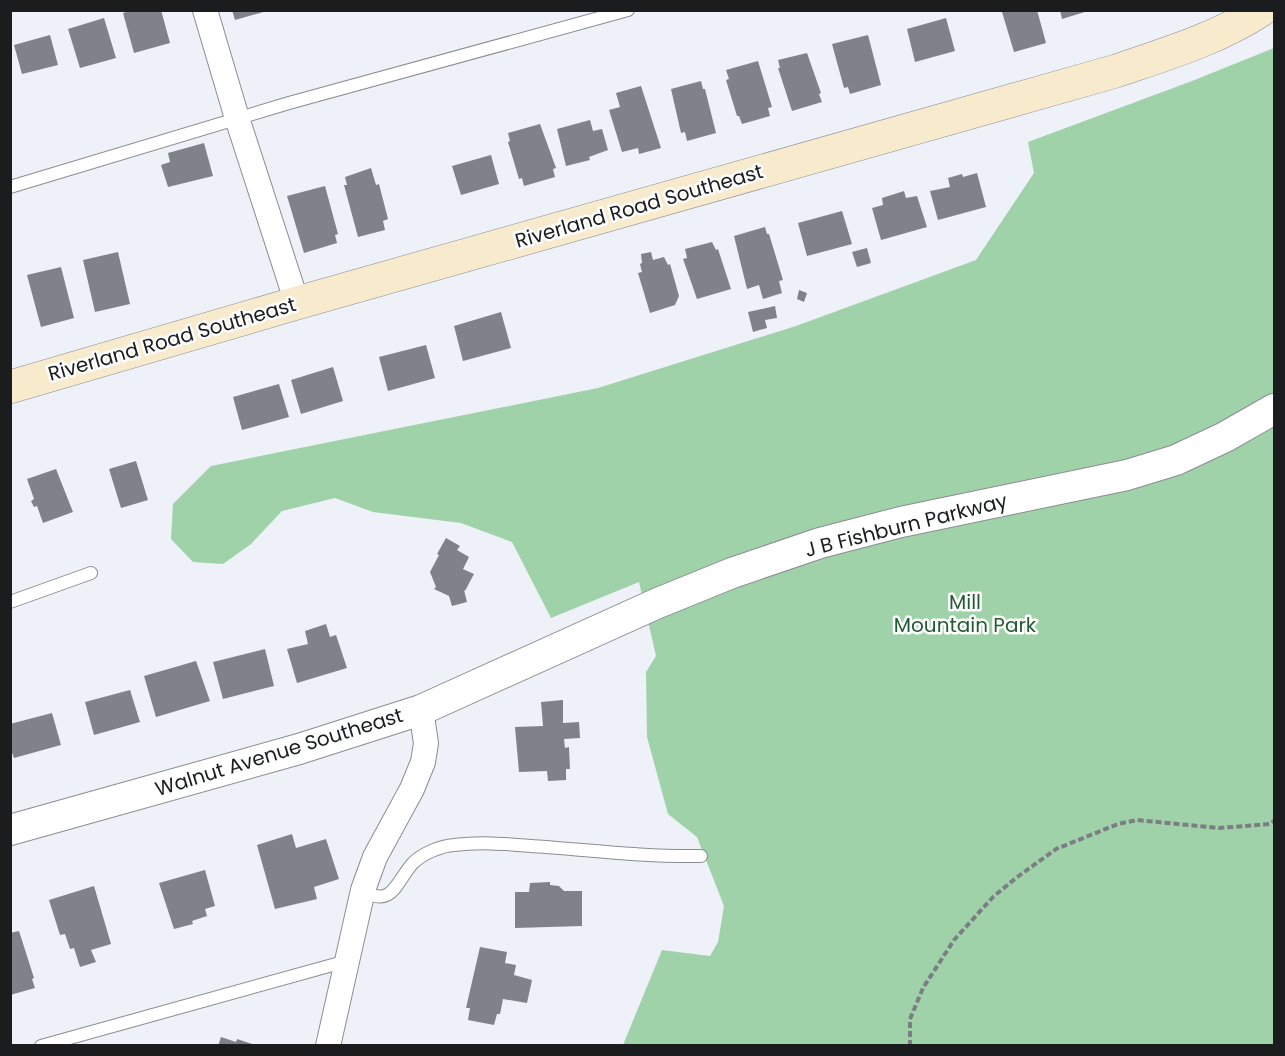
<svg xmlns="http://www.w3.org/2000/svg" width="1285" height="1056" viewBox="0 0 1285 1056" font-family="Poppins,sans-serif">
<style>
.green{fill:#9fd2a8}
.building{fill:#7f8288}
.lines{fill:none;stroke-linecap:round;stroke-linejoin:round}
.service-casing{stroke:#8a8d93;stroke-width:14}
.minor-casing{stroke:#8a8d93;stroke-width:26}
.tertiary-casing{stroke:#8a8d93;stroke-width:32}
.secondary-casing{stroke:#8a8d93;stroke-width:34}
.path{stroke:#7b7e82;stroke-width:4;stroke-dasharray:6 3;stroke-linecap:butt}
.service{stroke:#fff;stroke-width:12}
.minor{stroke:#fff;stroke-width:24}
.tertiary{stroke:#fff;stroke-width:30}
.secondary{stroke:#f8eacc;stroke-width:33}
.labels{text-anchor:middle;stroke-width:5;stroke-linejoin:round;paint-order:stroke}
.street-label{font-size:20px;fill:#1a1c1e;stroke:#fefefe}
.park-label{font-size:20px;fill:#225b31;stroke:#fefefe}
</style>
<rect width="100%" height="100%" fill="#eef1f8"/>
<!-- green -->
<path class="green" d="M1274,48V1045H623L662,950L710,956L718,942L724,906L697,837L668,814L647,737L646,672L656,656L639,582L551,618L512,542L461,523L373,512L335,498L282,511L251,544L223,564L193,562L171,539L173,504L211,466L598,388L796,326L976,260L1034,173L1028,142L1192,81Z"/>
<!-- building -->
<path class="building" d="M133,10H161L170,43L134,53L123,13Z
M232,10H267V11L235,20Z
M1008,10H1037L1046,43L1014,52L1002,12Z
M1060,10H1088V11L1062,19Z
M104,18L116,58L80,68L68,29Z
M946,18L955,51L915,62L907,29Z
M50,35L58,65L22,74L14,45Z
M868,35L881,85L850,94L848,87L844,88L832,44Z
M807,53L821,93L819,94L822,102L792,111L778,68H780L778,60Z
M758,61L772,107L768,108L770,116L742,124L739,116H737L726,80L729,79L726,70Z
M701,81L703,89H705L716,133L687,141L685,132L681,133L671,89Z
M641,86L661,148L639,154L638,148L622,152L609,110L620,107L616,93Z
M590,120L593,131L602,129L608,150L589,157L590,160L566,166L557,129Z
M540,124L556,168L553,169L555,177L524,186L522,178L519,179L508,142L510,141L508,133Z
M204,143L213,176L168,187L161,165L170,162L168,153Z
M491,155L499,184L461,195L452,166Z
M371,168L376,185L379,184L388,219L383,221L385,230L358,237L344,185H347L345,177Z
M977,173L986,207L938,220L930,191L950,187L948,178L962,174L963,177Z
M325,186L338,234L335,235L337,243L304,253L287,196Z
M904,191L906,198L917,196L927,227L881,240L872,208L883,205L882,198Z
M842,211L852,244L807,256L798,223Z
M765,227L767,234H769L783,280L779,281L782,293L763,299L759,285L747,289L734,236Z
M712,242L716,250L718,249L731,289L697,299L683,259L687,258L685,249Z
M867,248L871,263L857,267L852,252Z
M118,252L130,304L95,312L83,260Z
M651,252L653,260L664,257L668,265L670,264L679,296L675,305L650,313L638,273L642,272L640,264L642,263L641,254Z
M61,267L74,318L41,327L27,275Z
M799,290L807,293L804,302L797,299Z
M775,306L777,318L765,320L767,328L753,332L748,312Z
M501,312L511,348L463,361L454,326Z
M426,345L435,378L388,391L379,357Z
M333,367L343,401L301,414L291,380Z
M279,384L289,417L242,430L233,397Z
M136,461L148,500L121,508L109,469Z
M56,469L73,512L43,523L37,506L34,507L31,501L34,499L27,479Z
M446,538L460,546L457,550L469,557L463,569L474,574L465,591L464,590L467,602L452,606L449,596L434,589L436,587L430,572L439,555L437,554Z
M326,624L330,637L336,635L347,668L297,683L287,649L308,644L305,631Z
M265,649L274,686L223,699L213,662Z
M196,661L210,701L156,717L144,676Z
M130,690L140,722L94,735L85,702Z
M563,700V723L579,722L580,738L564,739L565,748L569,747L570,769H566V780L548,781L547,771L519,772L515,727L543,726L541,702Z
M52,713L61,745L14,758L10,747V724Z
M292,834L296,848L326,839L339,879L314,887L317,899L275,909L257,845Z
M205,870L215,906L205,909L207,916L192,921L193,924L174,929L159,883Z
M550,882V885L559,886L564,891H582V926L515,928V892H529L530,883Z
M94,886L111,944L91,950L96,962L80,967L74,948L70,949L65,934L60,935L49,900Z
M19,931L34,978L32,979L35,988L10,995V933Z
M480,947L507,952L505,963L516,965L514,975L532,980L527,1003L503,999L500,1014H497L494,1025L468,1020L470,1008H466Z
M221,1037L236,1042L237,1039L258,1046H218Z"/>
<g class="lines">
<defs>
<path id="service" d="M10,187L289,103L628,10
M10,602L91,573
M363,890C392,910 397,880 413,863C423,853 441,846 454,845C485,841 516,845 546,847C597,851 649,857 701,856
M41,1046L347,961"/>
<path id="minor" d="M205,10L237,118L297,303
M328,1046L363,890L375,857L412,789L423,762L426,743L421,710"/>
<path id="tertiary" d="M10,830L299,749L421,710L658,603L732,573L820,543L901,522L1127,475L1176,460L1225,437L1274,409"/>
<path id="secondary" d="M10,387L297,303L1116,71C1166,54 1217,39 1261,10"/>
</defs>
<!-- service casing -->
<use href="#service" class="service-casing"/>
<!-- minor casing -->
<use href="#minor" class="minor-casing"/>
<!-- tertiary casing -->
<use href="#tertiary" class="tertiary-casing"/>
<!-- secondary casing -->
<use href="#secondary" class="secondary-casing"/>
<!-- path -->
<path class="path" d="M910,1046V1019L923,988L954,940L993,897L1016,878L1056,849L1118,824L1137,820L1219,828L1270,824L1274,821"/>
<!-- service -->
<use href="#service" class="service"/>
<!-- minor -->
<use href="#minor" class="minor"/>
<!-- tertiary -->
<use href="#tertiary" class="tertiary"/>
<!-- secondary -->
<use href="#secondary" class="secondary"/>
</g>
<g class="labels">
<!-- street labels -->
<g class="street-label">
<text transform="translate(639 206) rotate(-16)" y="7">Riverland Road Southeast</text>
<text transform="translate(172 339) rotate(-16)" y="7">Riverland Road Southeast</text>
<text transform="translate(906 525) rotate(-14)" y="7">J B Fishburn Parkway</text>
<text transform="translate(279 752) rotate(-17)" y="7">Walnut Avenue Southeast</text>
</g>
<!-- park labels -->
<g class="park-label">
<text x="965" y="609">Mill<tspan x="965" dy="23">Mountain Park</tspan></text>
</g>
</g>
<!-- border -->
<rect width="1285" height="1056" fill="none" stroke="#1a1c1e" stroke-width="24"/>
</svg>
